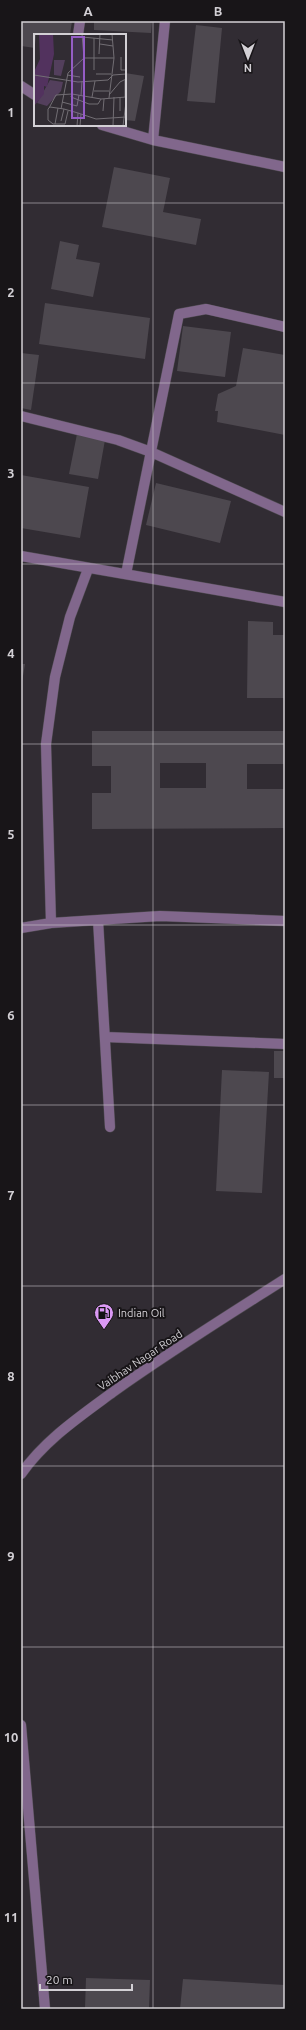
<svg xmlns="http://www.w3.org/2000/svg" width="306" height="2030" viewBox="0 0 306 2030" font-family="Ubuntu,sans-serif">
<style>
.building{fill:#4d484f;fill-rule:evenodd}
.lines{fill:none;stroke-linecap:round;stroke-linejoin:round}
.minor-casing{stroke:#4e4a50;stroke-width:11}
.minor{stroke:#81678c;stroke-width:10}
.grid{fill:none;stroke:#d3d0d5;stroke-width:1;stroke-opacity:0.55}
.labels{text-anchor:middle;stroke-width:4;stroke-linejoin:round;paint-order:stroke}
.poi-label{font-size:11px;fill:#d3d0d5;stroke:#181518;text-anchor:start}
.street-label{font-size:11px;fill:#d3d0d5;stroke:#181518}
.inset-road{fill:none;stroke:#726e74;stroke-width:1}
.view{fill:#955dc6;fill-opacity:0.15;stroke:#955dc6;stroke-width:2}
.inset-edge{fill:none;stroke:#d3d0d5;stroke-width:2}
.neatline{fill:none;stroke:#d3d0d5;stroke-width:1.5}
.grid-label{font-size:13px;text-anchor:middle;font-weight:bold;fill:#d3d0d5}
</style>
<rect width="100%" height="100%" fill="#312c33"/>
<!-- building -->
<path class="building" d="M21,21H72L70,35H35V48L21,46Z
M94,21H152L151,33L94,30Z
M196,25L222,28L215,103L187,101Z
M125,73L144,76L135,121L125,120Z
M114,167L170,178L163,212L201,219L196,245L102,227Z
M60,241L79,245L76,259L100,263L93,297L51,289Z
M45,303L150,318L145,359L39,344Z
M183,326L231,332L225,377L177,371Z
M243,348L285,355V435L217,422L218,411H215L218,394L236,386Z
M21,353L39,355L31,410L21,408Z
M77,434L105,440L98,479L69,474Z
M21,475L89,487L80,538L21,528Z
M156,483L231,501L220,543L146,525Z
M248,621L273,622V635H285V698H247Z
M21,664H25L22,682H21Z
M92,731H285V764H247V789H285V828L92,829V793H111V766H92ZM160,763H206V788H160Z
M274,1051H285V1078H274Z
M222,1070L269,1072L262,1193L216,1191Z
M86,1978L150,1980L149,2009L85,2008Z
M183,1979L285,1985V2009H180Z"/>
<g class="lines">
<defs>
<path id="minor" d="M78,35L80,21
M21,86L35,95
M102,125L153,140L285,167
M153,140L165,21
M21,416L118,440L151,452L285,512
M21,556L285,602
M126,574L179,314L206,309L285,327
M98,920L110,1127
M51,923L46,744L55,677L70,617L88,569
M21,928L51,923L160,916L285,921
M105,1037L285,1044
M21,1474C45,1440 79,1417 113,1392C169,1352 227,1316 285,1279
M21,1725L45,2009"/>
</defs>
<!-- minor casing -->
<use href="#minor" class="minor-casing"/>
<!-- minor -->
<use href="#minor" class="minor"/>
</g>
<!-- grid -->
<path class="grid" d="M153,21V2009M21,203H285M21,383H285M21,564H285M21,744H285M21,925H285M21,1105H285M21,1286H285M21,1466H285M21,1647H285M21,1827H285"/>
<!-- icons -->
<defs>
<symbol id="fuel-pin" viewBox="-11 -11 22 30"><path d="M0 17L-7.5 6A9.5 9.5 0 1 1 7.5 6Z" fill="#db99f5" stroke="#181518"/><path d="M-5.5-6h7V0h2V4h1.3V-2.5L3-4.5l.8-.8L6-3V5H2.5V1h-1V6h-7ZM-4.2-4.7v3.2H.2V-4.7Z" fill="#111"/></symbol>
</defs>
<g fill-rule="evenodd">
<use href="#fuel-pin" x="93" y="1302" width="22" height="30"/>
</g>
<g class="labels">
<!-- poi labels -->
<g class="poi-label">
<text x="118" y="1317">Indian Oil</text>
</g>
<!-- street labels -->
<g class="street-label">
<text transform="translate(140 1360) rotate(-34)" y="4">Vaibhav Nagar Road</text>
</g>
</g>
<!-- overview -->
<g transform="translate(34 34)">
<rect width="92" height="92" fill="#312c33"/>
<path d="M20,26H31L27,42L20,41ZM16,46L29,48L27,57L13,72L3,69Z" fill="#533f5c"/>
<path d="M5,0H19L20,20L13,53L10,52V60L0,72V38L6,25Z" fill="#52325e"/>
<path class="inset-road" d="M48,3L79,6M60,4V36M66,10L79,12M65,20L66,0M0,21L1,0M87,23V36H92M50,24H80M62,40H77M0,41L44,48L74,46L79,41L92,40M33,41L46,43M91,46V63M60,57H75M38,60L37,63L55,70H64L67,65M75,61L86,48L92,45M47,62L48,47M58,63L61,47M75,64L80,24L78,0M28,68L43,72L45,61M15,74L22,61L38,60L67,65L92,63M27,75L34,39L50,24L48,0M34,77L31,90H19L14,86V75L16,73L30,75L44,79L62,85L92,83M69,77L70,65M86,77V63M27,87L30,75M21,90L24,74M43,92L44,79M46,92L47,80M79,92L80,63M89,92L92,68"/>
<path class="view" d="M38,3H50V84H38Z"/>
<rect width="92" height="92" class="inset-edge"/>
</g>
<!-- border -->
<rect width="306" height="2030" fill="none" stroke="#181518" stroke-width="44"/>
<!-- north arrow -->
<g transform="translate(248 58) rotate(180)" stroke="#181518" stroke-width="3" paint-order="stroke">
<path d="M0-3L7 15L0 10L-7 15Z" fill="#d3d0d5"/>
<text y="-6" font-size="11" font-weight="bold" text-anchor="middle" fill="#d3d0d5">N</text>
</g>
<!-- scale -->
<path d="M40 1984v6h92v-6" fill="none" stroke="#d3d0d5" stroke-width="2"/>
<text x="46" y="1984" font-size="12" fill="#d3d0d5" stroke="#181518" stroke-width="3" paint-order="stroke">20 m</text>
<rect x="22" y="22" width="262" height="1986" class="neatline"/>
<g class="grid-label">
<text x="88" y="16">A</text>
<text x="218" y="16">B</text>
<text x="11" y="117">1</text>
<text x="11" y="297">2</text>
<text x="11" y="478">3</text>
<text x="11" y="658">4</text>
<text x="11" y="839">5</text>
<text x="11" y="1020">6</text>
<text x="11" y="1200">7</text>
<text x="11" y="1381">8</text>
<text x="11" y="1561">9</text>
<text x="11" y="1742">10</text>
<text x="11" y="1922">11</text>
</g>
</svg>
